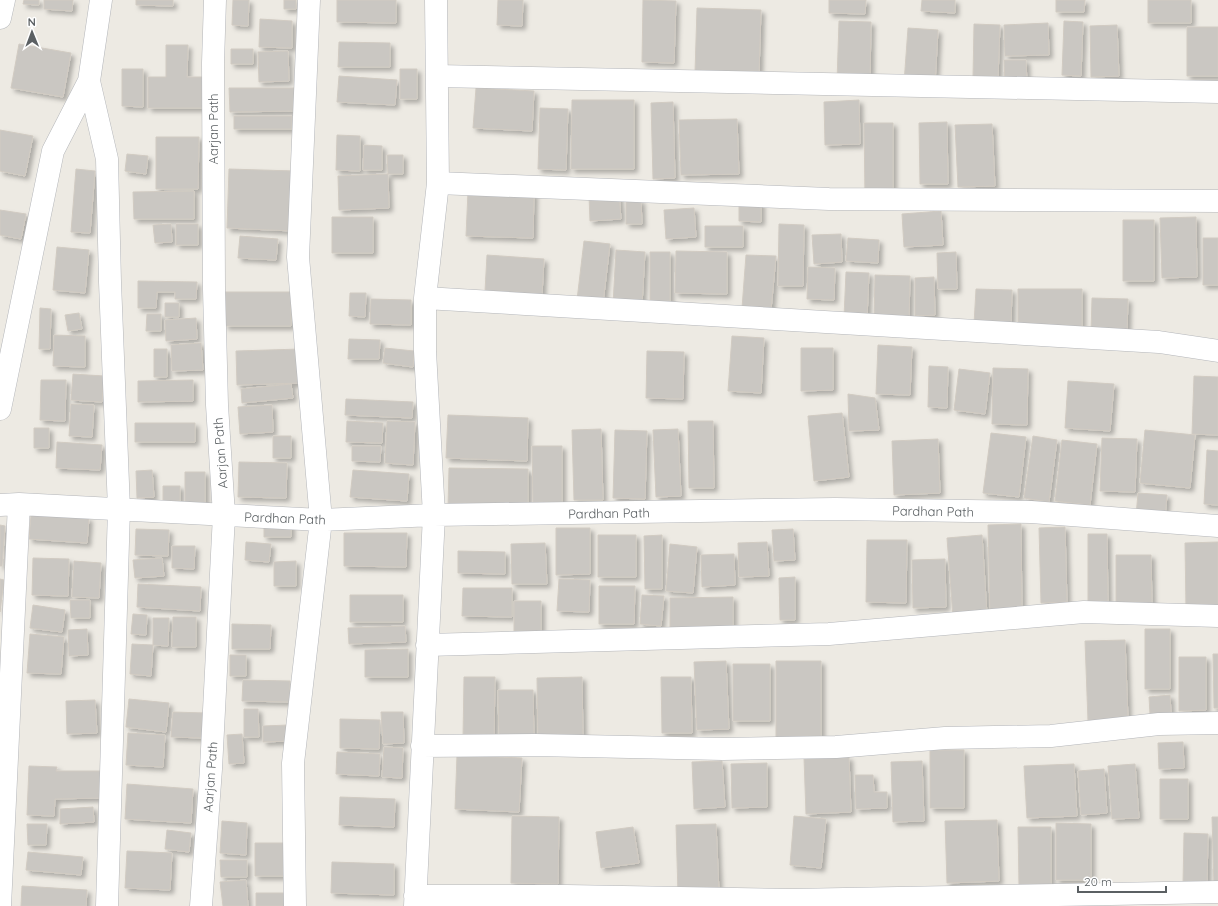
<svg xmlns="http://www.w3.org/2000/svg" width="1218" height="906" viewBox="0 0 1218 906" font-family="Quicksand,sans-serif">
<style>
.building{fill:#cac7c2;stroke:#d1cbc2;filter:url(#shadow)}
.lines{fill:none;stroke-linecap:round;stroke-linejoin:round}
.minor-casing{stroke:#b4b6ba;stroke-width:23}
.minor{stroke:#fff;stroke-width:22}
.labels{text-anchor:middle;stroke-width:4;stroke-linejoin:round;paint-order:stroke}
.street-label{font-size:13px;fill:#5b6063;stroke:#fff}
</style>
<defs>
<filter id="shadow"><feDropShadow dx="3.5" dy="3.5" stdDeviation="2" flood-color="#0004"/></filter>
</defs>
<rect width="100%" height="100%" fill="#edeae3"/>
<!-- building -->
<path class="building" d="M24,0H39V5L23,4Z
M44,0H73L72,11L44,9Z
M136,0H173V6L136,5Z
M233,0H249L248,26L232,25Z
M284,0H296V9H284Z
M337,0H396V23L337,22Z
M498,0H523L522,26L497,25Z
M643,0L676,1L674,63L642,62Z
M829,0H866L865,14L829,13Z
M922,0H955V13L921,11Z
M1056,0H1085L1084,12H1056Z
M1148,0H1191V23H1148Z
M697,8L761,10L759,73L695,72Z
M260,19L292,21V48L259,47Z
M839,21L871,22L870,82L837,81Z
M1064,21L1083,22L1081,76L1062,75Z
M1048,23L1049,55L1005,56L1004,25Z
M974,24L1000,25L998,78L973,77Z
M1117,25L1119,76L1091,77L1090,26Z
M1187,27H1218V76H1187Z
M908,28L938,30L935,84L904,83Z
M339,42L390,43V67H338Z
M19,44L71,53L63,97L11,88Z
M166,45H188L187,77H203V108H148V77H166Z
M231,49H253V64H231Z
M288,51L289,81L259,82L258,52Z
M1004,60H1026L1027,84L1005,85Z
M122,69H143V107L122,106Z
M400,69H417V99H400Z
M339,76L397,80L395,105L337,102Z
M229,88H294V111L230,112Z
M476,88L534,91L532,131L473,128Z
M572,100H634V169H571Z
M859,100L860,144L825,145L824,102Z
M673,102L675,178L653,179L651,103Z
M540,108L568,109L566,170L538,169Z
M234,116H292V129H234Z
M737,119L739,174L681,175L679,120Z
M947,122L948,184H920L919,123Z
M864,123H893V198H865Z
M992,124L995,186L958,187L955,125Z
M0,130L33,136L25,176L0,171Z
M337,135L360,136V171L336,170Z
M156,137H199L198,189H156Z
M364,145L382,146V170H363Z
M127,154L148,156L146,174L125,171Z
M387,155H403V174H388Z
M76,169L95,171L90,233L71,232Z
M229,169L295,171L293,231L227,228Z
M388,174L389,208L339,210L338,176Z
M194,191V219H134L133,192Z
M468,191L534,193L533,238L466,236Z
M619,193L621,219L590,221L589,196Z
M626,200H641L642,224H626Z
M739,200H761V222L739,221Z
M694,208L696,237L666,239L664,210Z
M0,210L26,214L21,239L0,235Z
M941,211L943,245L904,247L902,214Z
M332,217H373V253H332Z
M1196,217L1197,277L1162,278L1160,218Z
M1123,220H1154V281H1123Z
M171,224L172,242L155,243L153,225Z
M176,224H198V245H176Z
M779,224L804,225L803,286H778Z
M705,226H743V247H705Z
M841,234L842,262L814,264L812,235Z
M240,236L278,239L276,260L238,258Z
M848,238L879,240L878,263L846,261Z
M1203,238H1218V285H1203Z
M584,241L610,244L603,303L577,300Z
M57,247L89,250L85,293L53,290Z
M616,250L645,252L642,305L613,304Z
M676,251L727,252V294L675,293Z
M650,252H670V302H650Z
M956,252L957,289H938L937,253Z
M487,255L544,259L542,295L485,291Z
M746,255L776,256L771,310L742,308Z
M808,267L835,268L834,300L807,299Z
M846,272L869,273L867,318L844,317Z
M875,275L910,276L909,319H874Z
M934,277L935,315L915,316V278Z
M138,281L197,282L196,299H175V292H157L156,308H138Z
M976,289L1012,290L1011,325L974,324Z
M1018,289H1082V331H1018Z
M225,292H291V326H225Z
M350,293H366L365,317L349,316Z
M1092,298L1128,299L1127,332L1091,331Z
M371,299L411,300V325L370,324Z
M165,303H179V317H165Z
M40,308L51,309L50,349H39Z
M79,313L82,329L68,331L65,315Z
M147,314H161V331H146Z
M196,318L197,339L166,341L165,320Z
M54,335L85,336V367L53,366Z
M732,336L764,338L761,393L728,391Z
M349,339L380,340L379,359H348Z
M201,343L203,370L172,371L171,345Z
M878,345L912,347L910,395L876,394Z
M385,348L414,351L413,367L383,363Z
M801,348H833V390L801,391Z
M154,349H167V377H154Z
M300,349L301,383L237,385L236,351Z
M647,351L684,352L683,399L646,398Z
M929,366L948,367L947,408L928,407Z
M993,368L1028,369L1027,425L992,424Z
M959,369L990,373L985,414L954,410Z
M73,374L104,376L102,402L71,400Z
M1194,376L1218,377V435L1192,434Z
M41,380H66L65,421L40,420Z
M193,380V401L138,402V381Z
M1068,381L1114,384L1110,431L1065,428Z
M291,384L293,398L242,403L241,389Z
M848,394L875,398L879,430L849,431Z
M346,399L413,402L412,418L345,415Z
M71,404L94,405L92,437L69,436Z
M272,405L273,432L240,434L238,407Z
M842,413L849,477L814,481L808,416Z
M448,415L528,418L527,461L446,458Z
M347,421L383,423L382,443L346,442Z
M387,421L415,422L413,465L385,463Z
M688,421H713L714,488H689Z
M135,423H195V442H135Z
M34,428H49V448H34Z
M601,429L603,500H574L572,430Z
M678,429L681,496L656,497L653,430Z
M615,430L647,431L645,499L613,498Z
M1145,430L1195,435L1190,488L1140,483Z
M991,433L1026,437L1019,497L983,493Z
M273,436H291V458H273Z
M1033,436L1057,440L1049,502L1024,498Z
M1102,438L1137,439L1135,492L1100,491Z
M938,439L940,493L894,495L892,441Z
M1062,440L1097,444L1090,505L1055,501Z
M57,442L102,445L100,470L56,468Z
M352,446H381L380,462L352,461Z
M532,446H562V506H533Z
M1207,450L1218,451V505L1204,504Z
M239,462L287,463L286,498L238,497Z
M449,468L528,469V507H448Z
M152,470L154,497L137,498L136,471Z
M353,470L409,474L407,501L350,497Z
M185,472H205V503H185Z
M163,486H180V501H163Z
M1138,493L1167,495L1165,518L1136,516Z
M31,515L89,518L87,543L29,539Z
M264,522H291V537H264Z
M1021,524L1022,616H990L988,525Z
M0,525L5,526L2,566H0Z
M1065,527L1067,602L1041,603L1039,528Z
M556,528H590V574L556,575Z
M136,529L169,530L168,556L135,555Z
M793,529L795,560L774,561L772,530Z
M344,533H407L406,567L344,566Z
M1088,534H1107L1108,603H1088Z
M598,535H636V577H598Z
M662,535V589H645L644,536Z
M982,535L987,615L953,617L947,538Z
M867,540H907L906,603L866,602Z
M246,542L271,544L269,562L245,560Z
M767,542L769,576L739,577L738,543Z
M1218,542V610H1186L1185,543Z
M545,543L547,584H512L511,544Z
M670,544L697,547L693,593L666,591Z
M172,546H195L194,569L172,568Z
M458,551L505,552V574L458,573Z
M734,554L735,585L702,587L701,555Z
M1116,555H1151L1152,605H1116Z
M33,558L69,559L68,596L32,595Z
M162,558L164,576L135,578L133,560Z
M945,559L946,607L913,608L912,560Z
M74,561L101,563L99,598L72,597Z
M296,561V586H274V562Z
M795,577V620H780L779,578Z
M0,579L4,580L0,612Z
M559,579L590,580L589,612L557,611Z
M138,584L201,587L200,611L137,607Z
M599,586H635L634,624H599Z
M463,588H512V617L462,616Z
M350,595H403V622H350Z
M642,595L664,596L661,626L640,624Z
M733,597V633L670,634V598Z
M70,600H90V618H71Z
M514,601H541V640H514Z
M33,605L65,610L62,632L30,628Z
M133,614L147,615L146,635L131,634Z
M173,617H196V647H172Z
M153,618H169L168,646L153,645Z
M232,624L271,625L270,649H232Z
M405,626L406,642L349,644L348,628Z
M87,629L88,655L69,656L68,630Z
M1145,629H1170V689H1145Z
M30,634L64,637L61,674L27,673Z
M1125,640L1128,719L1088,721L1085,641Z
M132,644L153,645L151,676L130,674Z
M408,649V677H365V650Z
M1213,654H1218V708H1214Z
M230,655H246V676H230Z
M1179,657H1206V710L1179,711Z
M726,661L729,729L697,730L694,662Z
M776,661H821V738H776Z
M733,664H770V721H733Z
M464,677H495L494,738H463Z
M582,677L583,740L538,741L537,678Z
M661,677H691L692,733H662Z
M243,680L290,681V702L242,701Z
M498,690H533L534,739L499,740Z
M1170,695L1171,713L1150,714L1149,697Z
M129,699L169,703L166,732L126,727Z
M95,700L97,733L67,734L66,701Z
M244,709H258L259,737H244Z
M173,712L206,713L205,738L171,737Z
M381,712H403L404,743L383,744Z
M340,719L380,720L379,749L340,748Z
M288,725L289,741L263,742V726Z
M128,733L165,735L163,767L126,765Z
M242,734L244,763L229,764L227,735Z
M1183,742L1184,768L1159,769L1158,743Z
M384,747L403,748L402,778L382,777Z
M930,750H964V808H930Z
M337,752L380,754L379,776L336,774Z
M457,755L522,758L519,812L455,809Z
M849,757L851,812L806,814L804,758Z
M722,761L725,807L694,809L692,762Z
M922,761L924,821L893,822L891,762Z
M767,763V807L732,808L731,764Z
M1074,764L1077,816L1027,818L1024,766Z
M1135,764L1139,818L1112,819L1108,766Z
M29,766L57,767L56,771H100V798L55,799L54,816L27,815Z
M1104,769L1107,813L1081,815L1078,771Z
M855,775H873L874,792H887V808L856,809Z
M1160,779H1188V819H1160Z
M127,784L193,789L191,823L125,819Z
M340,797L395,799L394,827L339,825Z
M93,807L94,822L60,824V809Z
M512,816L559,817L558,884L511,883Z
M794,816L826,819L821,868L790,865Z
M1212,817H1218V887H1214Z
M997,820L999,881L947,883L945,821Z
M222,821L247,823L246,855L220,853Z
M1056,823L1091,824V880H1056Z
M27,824H47L46,845H28Z
M716,824L719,892L678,894L676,825Z
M633,827L639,863L601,868L596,832Z
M1018,827H1051V886H1019Z
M167,830L191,833L189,852L165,849Z
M1184,833L1208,834L1207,885L1183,884Z
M255,843H289L290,876H255Z
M127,851L172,853L170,890L125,888Z
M28,852L83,857L81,875L26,870Z
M220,860H247V877H221Z
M332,862L394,864V895L331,893Z
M246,880L248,906H223L220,882Z
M22,886L87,890L86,906H21Z
M256,893H291V906H256Z"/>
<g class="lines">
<defs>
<path id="minor" d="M101,0L89,81L107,159L110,282L119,509L107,906
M0,18L4,0
M437,76L1218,92
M438,183L829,199L1218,201
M425,298L1159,342L1218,351
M0,409L53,151L89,81
M0,505L19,504L321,520L434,515L835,509L1031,512L1218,526
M427,645L829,634L1084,612L1218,616
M422,746L535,745L723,749L836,747L945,738L1051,736L1159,724L1218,723
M415,896H567L791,900L1218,892
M0,906L19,504
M201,906L211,769L224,515L217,405L214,289L213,63L215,0
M295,906L293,763L321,520L298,257L309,0
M415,906L434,515L425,351V298L438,183L436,0"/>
</defs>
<!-- minor casing -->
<use href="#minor" class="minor-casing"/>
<!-- minor -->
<use href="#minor" class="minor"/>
</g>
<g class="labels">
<!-- street labels -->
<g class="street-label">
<text transform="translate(213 129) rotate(-90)" y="5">Aarjan Path</text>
<text transform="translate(220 453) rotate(-94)" y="5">Aarjan Path</text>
<text transform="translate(933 511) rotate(1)" y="5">Pardhan Path</text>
<text transform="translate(609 513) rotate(-1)" y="5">Pardhan Path</text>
<text transform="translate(285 518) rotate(2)" y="5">Pardhan Path</text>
<text transform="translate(210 777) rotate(-86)" y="5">Aarjan Path</text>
</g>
</g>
<!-- north arrow -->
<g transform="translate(32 32) rotate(359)" stroke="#ffffff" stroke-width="3" paint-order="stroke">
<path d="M0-3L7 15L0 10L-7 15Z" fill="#5b6063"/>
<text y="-6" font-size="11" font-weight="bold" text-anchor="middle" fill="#5b6063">N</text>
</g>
<!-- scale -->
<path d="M1078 886v6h88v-6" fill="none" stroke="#5b6063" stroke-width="2"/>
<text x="1084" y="886" font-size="12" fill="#5b6063" stroke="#ffffff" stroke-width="3" paint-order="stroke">20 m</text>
</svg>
